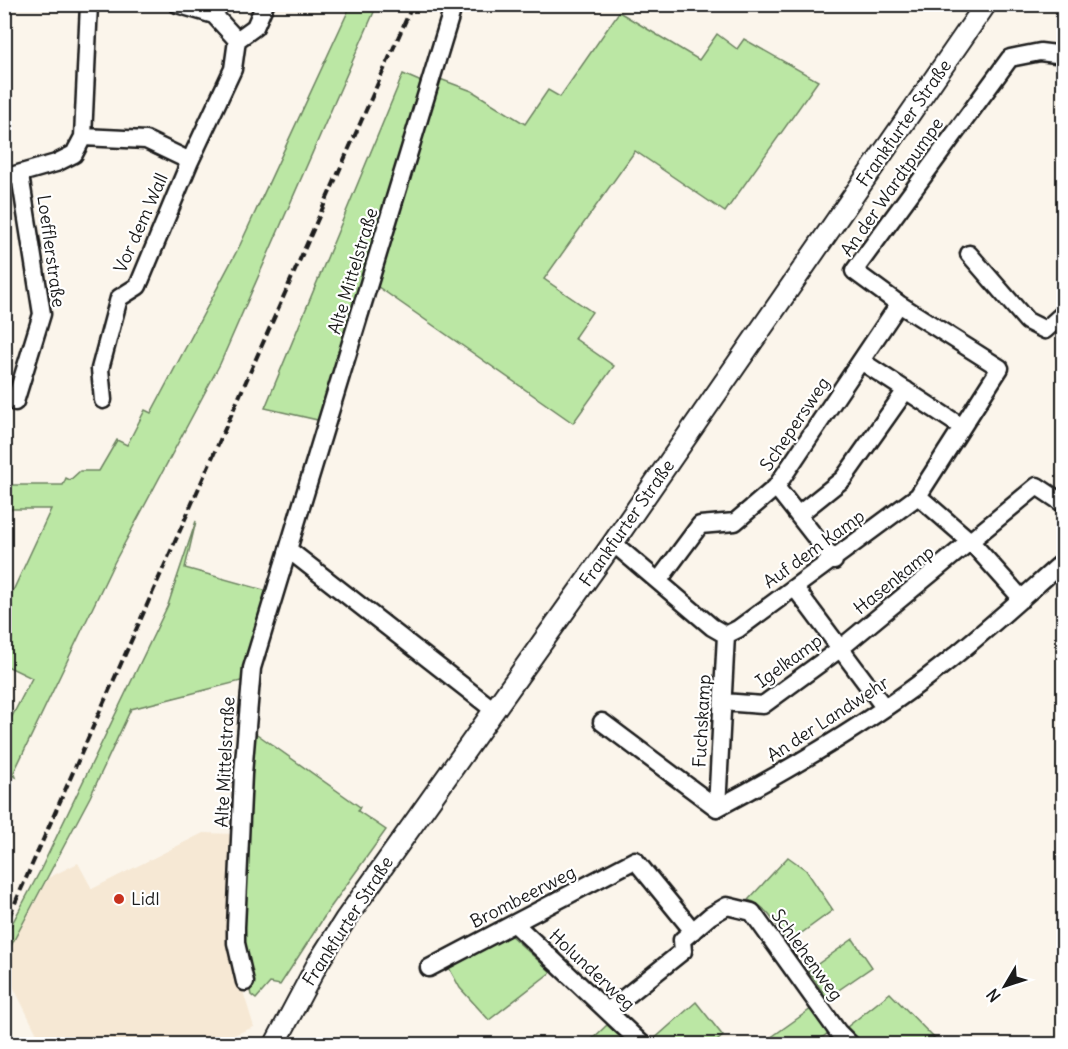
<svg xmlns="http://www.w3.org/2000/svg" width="1068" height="1049" viewBox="0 0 1068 1049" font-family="Delius,sans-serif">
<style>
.built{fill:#f6e8d4}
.green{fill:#bbe7a4;stroke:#6c8260;stroke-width:1.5}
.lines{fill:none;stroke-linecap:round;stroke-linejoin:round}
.minor-casing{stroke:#1c1c1c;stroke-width:21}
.major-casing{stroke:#1c1c1c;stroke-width:24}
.minor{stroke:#fff;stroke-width:16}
.major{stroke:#fff;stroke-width:20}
.rail{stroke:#1c1c1c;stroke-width:4;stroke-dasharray:9 4.5;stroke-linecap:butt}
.poi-dot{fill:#c8321e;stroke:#fff;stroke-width:2}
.labels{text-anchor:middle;stroke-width:4.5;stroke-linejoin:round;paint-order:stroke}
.street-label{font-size:18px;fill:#1c1c1c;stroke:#fff}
.poi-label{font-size:18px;fill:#1c1c1c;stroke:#fff;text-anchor:start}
</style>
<rect width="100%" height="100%" fill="#fbf5eb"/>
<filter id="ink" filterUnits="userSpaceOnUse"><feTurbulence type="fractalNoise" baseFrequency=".0167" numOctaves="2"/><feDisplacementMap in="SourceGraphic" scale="12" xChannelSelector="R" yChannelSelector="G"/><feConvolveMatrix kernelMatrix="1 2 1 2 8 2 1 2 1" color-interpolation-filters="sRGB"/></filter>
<g filter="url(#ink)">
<!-- built -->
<path class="built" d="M203,833L236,834L230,949L254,1027L211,1044H42L5,970V957L48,878L78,863L92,889Z"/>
<!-- green -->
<path class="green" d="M351,5H377L220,364L114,563L14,772L16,777L5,772V730L32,678L5,665V608L51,509H5V485H63L66,478L70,480L80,471H99L117,440L127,445L145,410L151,413L240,245Z
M619,12L699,60L717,34L737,49L744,39L818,81L725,212L635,151L544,279L592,312L574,338L614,366L573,423L374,284L440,79L472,91L525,124L548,90L560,97Z
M403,74L426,84L322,421L265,408Z
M196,521L185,568L271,592L245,680L131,709L90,797L5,957V937L39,873L168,605Z
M254,732L360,807L358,811L386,830L330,908L280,985L270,983L256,999L251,995L240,945Z
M788,857L806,870L833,910L788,943C777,927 767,905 748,900Z
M509,934L551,972L489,1020L460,988L448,966Z
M853,939L872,967L827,998L808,971Z
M890,993L935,1039L930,1044H864L847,1027Z
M696,1002L723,1036L713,1044H655L652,1041Z
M811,1009L828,1033L814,1044L763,1043Z
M607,1025L628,1044H587Z"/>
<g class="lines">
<defs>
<path id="minor" d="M177,4L214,15L237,40
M83,137L146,140L190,161
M4,178L56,163L74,154L83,137L89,4
M969,254L1027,321L1045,330L1064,313
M861,361L962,427
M103,400L100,369L119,298L138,286L190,161L233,69L237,40L255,27L265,4
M15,402L42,314L20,175
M918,496L971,542L1022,599
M798,515L843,479L906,390
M613,543L712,627L726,635L738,629L918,496L1000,368L899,304L854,271L1010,58L1040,52L1064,55
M289,550L495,711
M834,561L776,487L899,304
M659,580L700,525L735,522L776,487
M795,588L884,707
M723,702L763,705L841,648L1037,486L1064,504
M602,722L717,808C794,767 873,721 942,666C984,633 1023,597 1064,561
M717,808L726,635
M515,924L642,1044
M429,968L635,860L693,931
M245,982L236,943V927L243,774L252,668L454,4
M608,1011L683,951L682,940L710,916L727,906L752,912L838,1032L850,1044"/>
<path id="major" d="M275,1044L319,961L345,920L613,543L986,4"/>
</defs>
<!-- minor casing -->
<use href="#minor" class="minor-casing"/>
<!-- major casing -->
<use href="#major" class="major-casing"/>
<!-- minor -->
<use href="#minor" class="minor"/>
<!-- major -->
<use href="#major" class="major"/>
<!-- rail -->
<path class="rail" d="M4,928L413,4"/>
</g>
</g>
<!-- markers -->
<circle class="poi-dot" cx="119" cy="899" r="6"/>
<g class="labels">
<!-- street labels -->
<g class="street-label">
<text transform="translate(904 123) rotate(-55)" y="6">Frankfurter Straße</text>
<text transform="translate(892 187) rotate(-55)" y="6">An der Wardtpumpe</text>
<text transform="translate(141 223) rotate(-66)" y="6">Vor dem Wall</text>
<text transform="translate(51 251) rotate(82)" y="6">Loefflerstraße</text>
<text transform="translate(353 271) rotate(-73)" y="6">Alte Mittelstraße</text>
<text transform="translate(795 424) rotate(-56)" y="6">Schepersweg</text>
<text transform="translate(627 523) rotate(-55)" y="6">Frankfurter Straße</text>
<text transform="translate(814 549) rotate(-36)" y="6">Auf dem Kamp</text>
<text transform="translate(894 580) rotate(-39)" y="6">Hasenkamp</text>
<text transform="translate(789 661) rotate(-36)" y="6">Igelkamp</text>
<text transform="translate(828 719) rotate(-33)" y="6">An der Landwehr</text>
<text transform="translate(702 721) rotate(-87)" y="6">Fuchskamp</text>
<text transform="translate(225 762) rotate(-87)" y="6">Alte Mittelstraße</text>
<text transform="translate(523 897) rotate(-27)" y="6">Brombeerweg</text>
<text transform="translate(348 921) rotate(-57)" y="6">Frankfurter Straße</text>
<text transform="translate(807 955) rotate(54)" y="6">Schlehenweg</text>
<text transform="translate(592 970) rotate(43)" y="6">Holunderweg</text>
</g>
<!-- poi labels -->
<g class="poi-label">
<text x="131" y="905">Lidl</text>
</g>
</g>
<!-- margin -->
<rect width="1068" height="1049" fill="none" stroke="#fff" stroke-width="24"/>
<rect x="12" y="12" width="1044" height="1025" fill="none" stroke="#1c1c1c" stroke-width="2" filter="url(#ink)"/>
<!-- north arrow -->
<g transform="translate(1005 986) rotate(231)" stroke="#ffffff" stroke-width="4.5" paint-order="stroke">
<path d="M0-4.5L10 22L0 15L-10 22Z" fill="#1c1c1c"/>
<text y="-9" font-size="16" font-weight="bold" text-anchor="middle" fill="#1c1c1c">N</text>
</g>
</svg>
